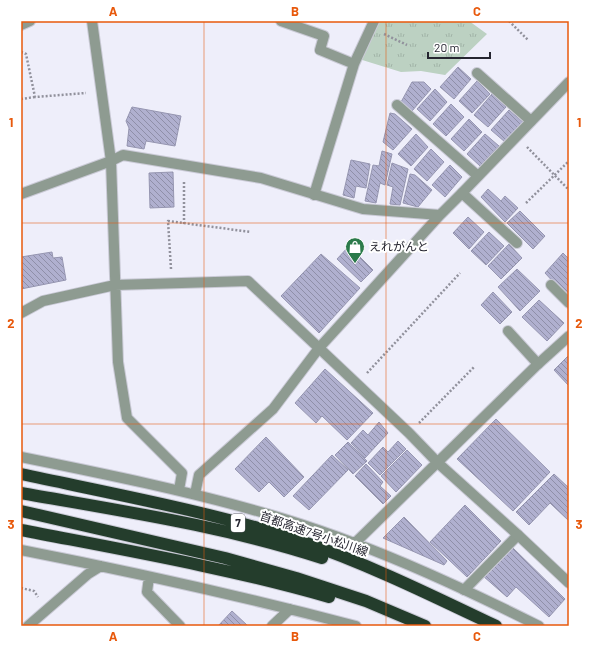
<svg xmlns="http://www.w3.org/2000/svg" width="590" height="647" viewBox="0 0 590 647" font-family="Barlow,'Noto Sans JP',sans-serif">
<style>
.park{fill:url(#park-tufts)}
.building{fill:url(#building-back-hatch);stroke:#9696b1}
.lines{fill:none;stroke-linecap:round;stroke-linejoin:round}
.service-casing{stroke:#cacad6;stroke-width:12}
.minor-casing{stroke:#cacad6;stroke-width:12}
.motorway-casing{stroke:#cacad6;stroke-width:14}
.path{stroke:#91919c;stroke-width:2.5;stroke-dasharray:2 2;stroke-linecap:butt}
.service{stroke:#8e9b91;stroke-width:10}
.minor{stroke:#8e9b91;stroke-width:10}
.motorway{stroke:#243d2c;stroke-width:12}
.grid{fill:none;stroke:#e8590c;stroke-width:1;stroke-opacity:0.55}
.labels{text-anchor:middle;stroke-width:4;stroke-linejoin:round;paint-order:stroke}
.shield{fill:#fff;stroke:#66666e;stroke-width:1}
.shield-label{font-size:11px;font-weight:bold;fill:#252530}
.poi-label{font-size:12px;fill:#252530;stroke:#fff;text-anchor:start}
.street-label{font-size:12px;fill:#252530;stroke:#fff}
.neatline{fill:none;stroke:#e8590c;stroke-width:1.5}
.grid-label{font-size:13px;text-anchor:middle;font-weight:bold;fill:#e8590c}
</style>
<defs>
<pattern id="park-tufts" width="24" height="20" patternUnits="userSpaceOnUse"><rect width="24" height="20" fill="#bcd1c2"/><path d="M3 7l-1-3M5 7V3M7 7l1-3M15 17l-1-3M17 17v-4M19 17l1-3" fill="none" stroke="#a1b3a7"/></pattern>
<pattern id="building-back-hatch" width="6" height="6" patternUnits="userSpaceOnUse"><rect width="6" height="6" fill="#b0b0cf"/><path d="M-1 5l2 2M0 0l6 6M5-1l2 2" fill="none" stroke="#8f8fa8"/></pattern>
</defs>
<rect width="100%" height="100%" fill="#eeeefa"/>
<!-- park -->
<path class="park" d="M377,21H469L487,34L445,75L421,71L401,72L359,59Z"/>
<!-- building -->
<path class="building" d="M458,67L471,79L454,99L440,87Z
M477,81L490,94L472,113L459,101Z
M412,82H424L431,89L412,111L401,102Z
M435,89L447,102L430,121L417,109Z
M492,94L506,107L488,127L474,115Z
M451,104L464,117L446,136L433,124Z
M132,107L181,116L175,146L146,141L144,149L127,146L129,128L126,121Z
M509,110L523,122L505,142L491,130Z
M390,113L395,114L412,129L393,150L383,142Z
M469,119L482,132L464,151L451,139Z
M416,134L428,147L411,166L398,154Z
M485,134L499,146L480,166L467,154Z
M431,149L444,162L427,181L414,169Z
M382,151L392,154L385,185L380,183L376,203L365,201L373,165L379,166Z
M351,160L370,164L366,188L356,186L354,198L343,195Z
M392,163L408,169L400,205L390,204L393,187L387,185Z
M450,165L462,177L445,197L432,185Z
M173,172L174,207L150,208L149,173Z
M410,174L415,175L432,190L418,207L403,203Z
M488,189L501,201L505,196L518,208L505,222L481,197Z
M520,211L545,236L533,249L507,223Z
M468,217L484,232L469,249L453,233Z
M489,232L504,246L486,265L471,251Z
M509,244L522,258L501,279L488,266Z
M349,246L373,270L361,282L337,259Z
M52,252L53,258L62,257L66,280L21,289V257Z
M563,253L569,259V299L545,273Z
M321,254L360,288L319,333L281,296Z
M517,269L540,291L520,311L498,287Z
M493,292L512,312L500,324L481,305Z
M539,300L564,323L547,341L522,317Z
M569,355V386L554,370Z
M325,369L373,413L347,440L322,416L316,423L295,403Z
M496,419L550,472L513,511L457,459Z
M379,422L388,433L365,458L351,443L363,430L368,435Z
M266,437L304,477L284,497L269,482L259,492L235,469Z
M398,441L406,449L380,475L368,463L383,447L388,452Z
M348,442L367,461L353,474L335,455Z
M407,450L422,465L396,492L381,476Z
M332,455L348,470L309,510L293,496Z
M366,464L383,482L380,486L391,496L383,504L355,476Z
M554,474L569,488V521L550,503L529,525L516,512Z
M465,505L501,541L467,577L430,542Z
M404,517L447,561L444,565L383,538Z
M512,547L565,599L549,617L516,587L507,597L483,576Z
M232,611L248,626H218Z"/>
<g class="lines">
<defs>
<path id="service" d="M281,21L324,36L320,50L354,64L374,21
M477,73L531,121
M397,105L478,176
M462,193L517,243
M314,195L354,64
M551,285L569,303
M508,331L538,364
M464,590L518,535"/>
<path id="minor" d="M21,25L30,21
M21,194L111,161L92,21
M21,313L43,301L115,285L248,281L409,433L438,463L518,535L569,583
M21,457C105,474 189,491 271,515C364,542 453,583 539,626
M179,490L182,473L127,418L118,362L111,161L123,155L261,178L363,209L440,215
M195,494L199,475L273,409L319,348L440,215L462,193L569,82
M355,543L538,364L569,336
M21,550C134,572 245,597 356,626
M149,577L147,592L180,626
M28,626L88,574L101,566
M272,626L290,609"/>
<path id="motorway" d="M21,474C114,494 208,511 298,540C366,563 431,595 496,626
M21,493C122,511 224,526 322,558
M21,511L225,558L296,578L366,601L425,626
M21,530C124,550 228,568 329,597"/>
</defs>
<!-- service casing -->
<use href="#service" class="service-casing"/>
<!-- minor casing -->
<use href="#minor" class="minor-casing"/>
<!-- motorway casing -->
<use href="#motorway" class="motorway-casing"/>
<!-- path -->
<path class="path" d="M509,21L528,40
M384,34L407,45
M21,52L26,54L35,97L86,93
M21,99L35,97
M527,147L569,190
M526,203L569,161
M184,224V180
M171,269L168,221L251,232
M367,373L460,273
M419,423L475,366
M21,588L34,591L38,597"/>
<!-- service -->
<use href="#service" class="service"/>
<!-- minor -->
<use href="#minor" class="minor"/>
<!-- motorway -->
<use href="#motorway" class="motorway"/>
</g>
<!-- grid -->
<path class="grid" d="M204,21V626M386,21V626M21,223H569M21,424H569"/>
<!-- icons -->
<defs>
<symbol id="shop-pin" viewBox="-11 -11 22 30"><path d="M0 17L-7.5 6A9.5 9.5 0 1 1 7.5 6Z" fill="#2b7a4a" stroke="#fff"/><path d="M-5-2.5h2.3a2.7 3.5 0 0 1 5.4 0H5L5.5 6h-11ZM-1.5-2.5h3a1.5 2.3 0 0 0-3 0Z" fill="#fff"/></symbol>
</defs>
<g fill-rule="evenodd">
<use href="#shop-pin" x="344" y="236" width="22" height="30"/>
</g>
<g class="labels">
<!-- shield labels -->
<rect class="shield" x="231" y="514" width="14" height="18" rx="3"/>
<g class="shield-label">
<text x="238" y="527">7</text>
</g>
<!-- poi labels -->
<g class="poi-label">
<text x="369" y="251">えれがんと</text>
</g>
<!-- street labels -->
<g class="street-label">
<text transform="translate(314 534) rotate(19)" y="4">首都高速7号小松川線</text>
</g>
</g>
<!-- border -->
<rect width="590" height="647" fill="none" stroke="#ffffff" stroke-width="44"/>
<!-- scale -->
<path d="M428 52v6h62v-6" fill="none" stroke="#252530" stroke-width="2"/>
<text x="434" y="52" font-size="12" fill="#252530" stroke="#ffffff" stroke-width="3" paint-order="stroke">20 m</text>
<rect x="22" y="22" width="546" height="603" class="neatline"/>
<g class="grid-label">
<text x="113" y="16">A</text>
<text x="295" y="16">B</text>
<text x="477" y="16">C</text>
<text x="11" y="127">1</text>
<text x="579" y="127">1</text>
<text x="11" y="328">2</text>
<text x="579" y="328">2</text>
<text x="11" y="529">3</text>
<text x="579" y="529">3</text>
<text x="113" y="641">A</text>
<text x="295" y="641">B</text>
<text x="477" y="641">C</text>
</g>
</svg>
